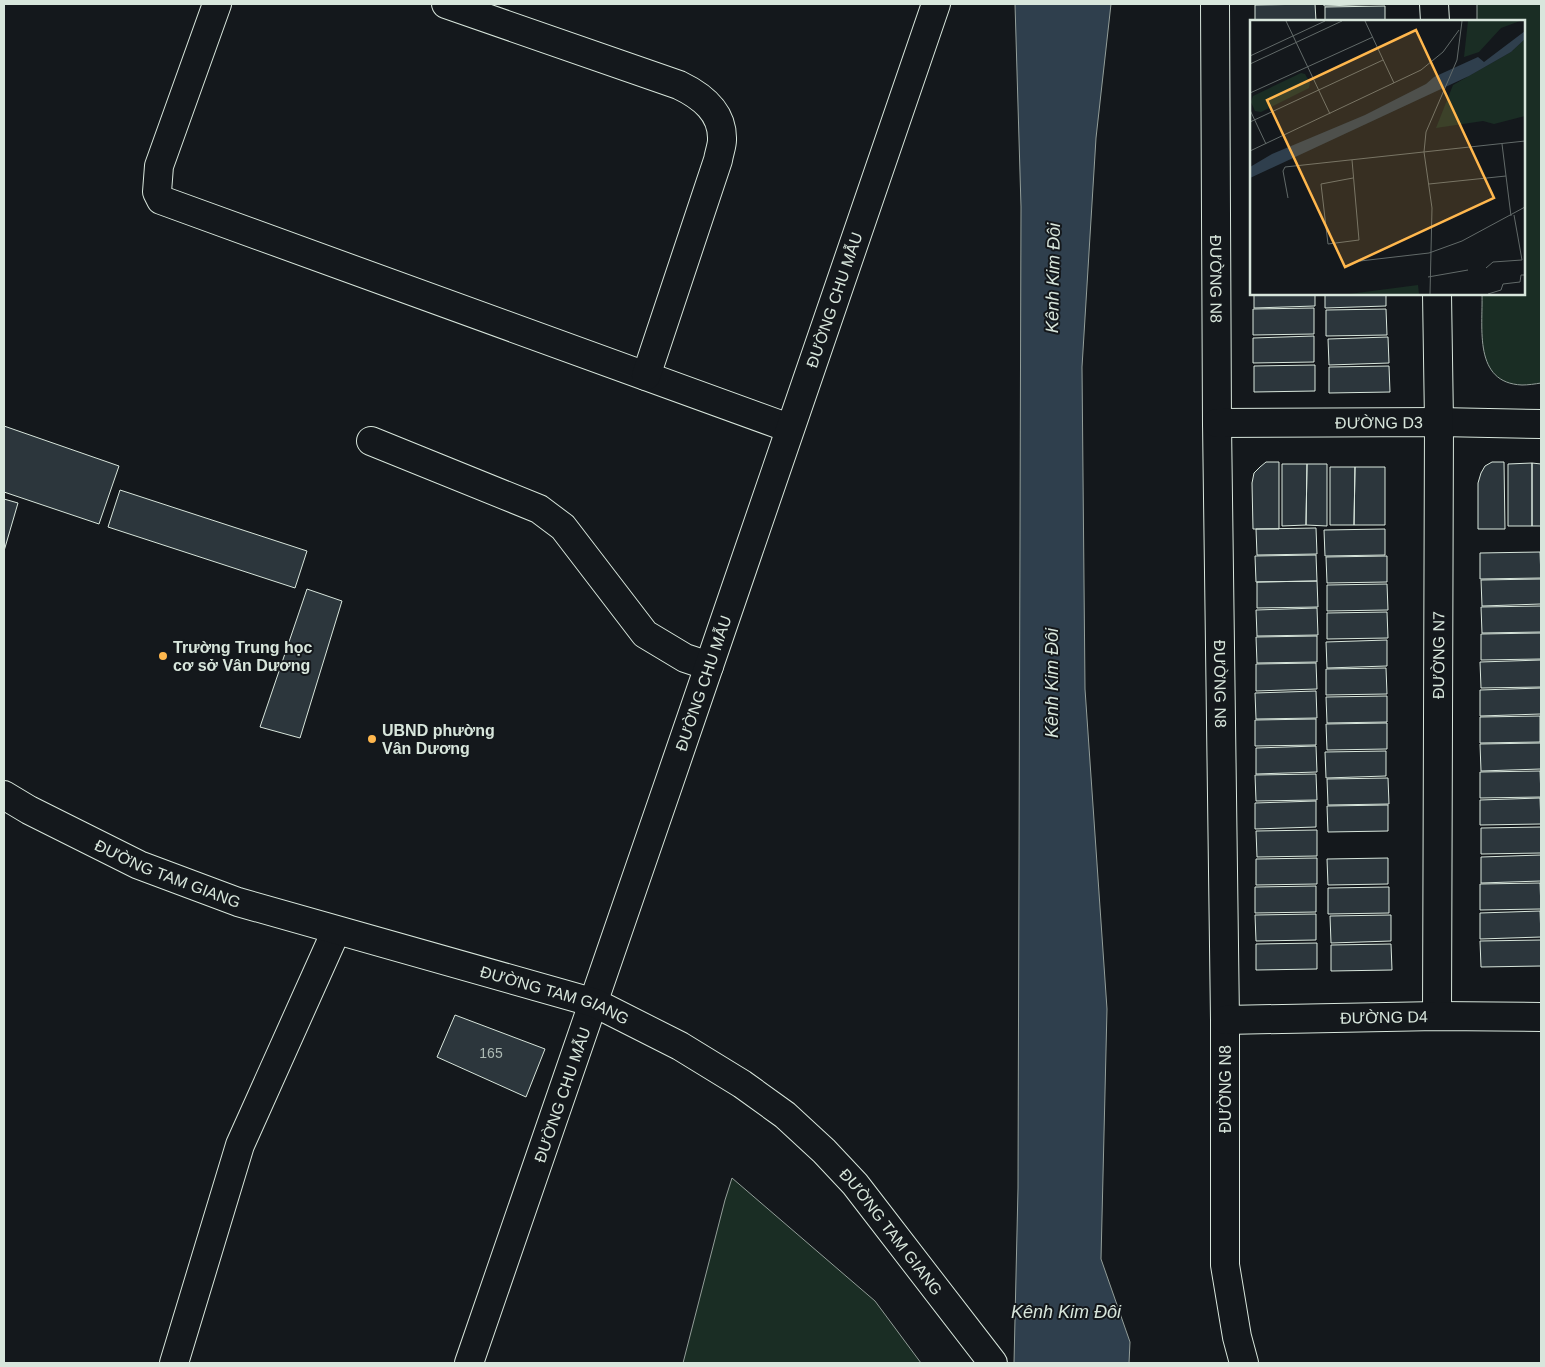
<svg xmlns="http://www.w3.org/2000/svg" width="1545" height="1367" viewBox="0 0 1545 1367" font-family="Arial,sans-serif">
<style>
.green{fill:#1a2d24;stroke:#939e99}
.water{fill:#2f3f4d;stroke:#939e99}
.building{fill:#2c363c;stroke:#d8e6dc}
.lines{fill:none;stroke-linecap:round;stroke-linejoin:round}
.minor-casing{stroke:#d8e6dc;stroke-width:30}
.major-casing{stroke:#d8e6dc;stroke-width:30}
.minor{stroke:#14181c;stroke-width:28}
.major{stroke:#14181c;stroke-width:28}
.poi-dot{fill:#ffb74d;stroke:#14181c;stroke-width:2}
.labels{text-anchor:middle;stroke-width:4;stroke-linejoin:round;paint-order:stroke}
.number-label{font-size:14px;fill:#adbab4}
.street-label{font-size:16px;fill:#d8e6dc;stroke:#14181c}
.poi-label{font-size:16px;font-weight:bold;fill:#d8e6dc;stroke:#14181c;text-anchor:start}
.water-label{font-size:18px;font-style:italic;fill:#d8e6dc;stroke:#14181c}
.inset-road{fill:none;stroke:#626a69;stroke-width:1}
.view{fill:#ffb74d;fill-opacity:0.15;stroke:#ffb74d;stroke-width:2.5}
.inset-edge{fill:none;stroke:#d8e6dc;stroke-width:2.5}
</style>
<rect width="100%" height="100%" fill="#14181c"/>
<!-- green -->
<path class="green" d="M1477,4H1541V383C1535,384 1528,385 1522,385C1473,383 1483,328 1482,294H1524V21H1477Z
M732,1178L875,1301L921,1363H683L725,1200Z"/>
<!-- water -->
<path class="water" d="M1015,4H1111L1096,138L1082,367L1085,689L1107,1009L1101,1259L1130,1342L1129,1363H1014L1018,1188L1021,207Z"/>
<!-- building -->
<path class="building" d="M1315,4L1316,21H1255V5Z
M1324,4H1385L1324,6Z
M1385,6V21H1325V7Z
M1254,294H1315V306L1254,308Z
M1325,294H1386V306L1325,308Z
M1314,308V334L1253,335V309Z
M1386,309L1387,335L1326,336V310Z
M1314,336V362L1253,363V338Z
M1388,337L1389,363L1329,365L1328,339Z
M1315,365V391L1254,392V366Z
M1389,366L1390,392L1329,393V367Z
M4,426L119,466L99,524L4,492Z
M1266,462H1279V529H1253L1252,483L1254,473L1260,467Z
M1492,462H1504L1505,529H1478V483L1481,473L1485,466Z
M1532,463L1541,464V526H1532Z
M1532,463V526H1508V464Z
M1282,464H1307L1306,525L1282,526Z
M1307,464H1327V526L1306,525Z
M1330,467H1355L1354,525H1330Z
M1355,467H1385V525H1354Z
M120,490L307,551L295,588L108,527Z
M4,499L18,503L4,551Z
M1316,528L1317,554L1257,555L1256,529Z
M1385,529V555L1325,556L1324,530Z
M1540,552L1541,578L1480,579V553Z
M1316,555L1317,581L1256,582L1255,556Z
M1387,556V582L1327,583L1326,557Z
M1541,579V604L1482,606L1481,580Z
M1317,581L1318,607L1257,608V582Z
M1387,584L1388,610L1327,611V585Z
M307,589L342,601L300,738L260,727Z
M1541,606V632L1482,633L1481,607Z
M1317,608L1318,635L1257,636L1256,610Z
M1387,612L1388,638L1327,639V613Z
M1541,633V659L1481,660V634Z
M1317,636V662L1257,663L1256,637Z
M1387,640V666L1327,668L1326,642Z
M1541,660V687L1481,688L1480,662Z
M1316,663L1317,689L1256,691V664Z
M1386,668L1387,694L1326,695V669Z
M1541,688V714L1480,716V690Z
M1316,691L1317,718L1256,719L1255,693Z
M1387,696V722L1327,723L1326,697Z
M1540,716V742L1480,743V717Z
M1316,719V745L1255,746V720Z
M1387,723V749L1327,750L1326,724Z
M1541,743V769L1481,771L1480,744Z
M1316,746L1317,772L1256,774V748Z
M1386,751V776L1326,778L1325,752Z
M1540,771L1541,797L1480,798V772Z
M1316,774L1317,800L1256,801L1255,775Z
M1388,778L1389,804L1328,805L1327,779Z
M1540,798L1541,824L1480,825V800Z
M1316,801V827L1255,829V803Z
M1388,805V831L1328,832L1327,806Z
M1541,827V853L1481,854V828Z
M1317,830V856L1257,857L1256,831Z
M1541,855V881L1481,883V857Z
M1317,858V884L1256,885V859Z
M1388,858V884L1328,885L1327,859Z
M1540,883L1541,909L1480,910V884Z
M1316,886V912L1255,913V887Z
M1389,887V913L1328,914V888Z
M1540,911L1541,937L1480,939V913Z
M1316,914V940L1256,941L1255,915Z
M1391,915V941L1331,943L1330,916Z
M1541,940V966L1481,967L1480,941Z
M1317,943V969L1256,970V944Z
M1391,944L1392,970L1331,971V945Z
M455,1015L545,1049L526,1097L437,1057Z"/>
<g class="lines">
<defs>
<g id="minor">
<path d="M217,4L159,166L157,192L161,200L789,428"/>
<path d="M446,4L679,85C702,96 723,112 722,140C722,146 719,153 718,160L646,376"/>
<path id="s1" d="M1215,4L1217,423L1225,1020V1265L1237,1337L1244,1363"/>
<path d="M1434,4L1435,21"/>
<path id="s2" d="M1217,423L1439,422L1541,424"/>
<path d="M371,441L539,509L563,527L645,634L685,658L709,666"/>
<path id="s3" d="M1437,1016L1439,422L1437,294"/>
<path id="s4" d="M1225,1020L1437,1016L1541,1017"/>
<path d="M174,1363L240,1145L336,931"/>
<path id="s5" d="M469,1363C627,911 779,456 936,4"/>
</g>
<g id="major">
<path id="s6" d="M4,795L29,810L139,865L238,902L595,1003L680,1046L742,1084L785,1115L824,1151L855,1184L993,1363"/>
</g>
</defs>
<!-- minor casing -->
<use href="#minor" class="minor-casing"/>
<!-- major casing -->
<use href="#major" class="major-casing"/>
<!-- minor -->
<use href="#minor" class="minor"/>
<!-- major -->
<use href="#major" class="major"/>
</g>
<!-- markers -->
<g class="poi-dot">
<circle cx="163" cy="656" r="5"/>
<circle cx="372" cy="739" r="5"/>
</g>
<g class="labels">
<!-- number labels -->
<g class="number-label">
<text x="491" y="1058">165</text>
</g>
<!-- street labels -->
<g class="street-label">
<text dy="6" stroke="none"><textPath href="#s1" startOffset="275">ĐƯỜNG N8</textPath></text>
<text dy="6" stroke="none"><textPath href="#s5" startOffset="1124">ĐƯỜNG CHU MẪU</textPath></text>
<text dy="6" stroke="none"><textPath href="#s2" startOffset="162">ĐƯỜNG D3</textPath></text>
<text dy="6" stroke="none"><textPath href="#s3" startOffset="361">ĐƯỜNG N7</textPath></text>
<text dy="6" stroke="none"><textPath href="#s5" startOffset="719">ĐƯỜNG CHU MẪU</textPath></text>
<text dy="6" stroke="none"><textPath href="#s1" startOffset="680">ĐƯỜNG N8</textPath></text>
<text dy="6" stroke="none"><textPath href="#s6" startOffset="182">ĐƯỜNG TAM GIANG</textPath></text>
<text dy="6" stroke="none"><textPath href="#s6" startOffset="588">ĐƯỜNG TAM GIANG</textPath></text>
<text dy="6" stroke="none"><textPath href="#s4" startOffset="159">ĐƯỜNG D4</textPath></text>
<text transform="translate(1225 1089) rotate(-90)" y="6">ĐƯỜNG N8</text>
<text dy="6" stroke="none"><textPath href="#s5" startOffset="284">ĐƯỜNG CHU MẪU</textPath></text>
<text dy="6" stroke="none"><textPath href="#s6" startOffset="1008">ĐƯỜNG TAM GIANG</textPath></text>
</g>
<!-- poi labels -->
<g class="poi-label">
<text x="173" y="653">Trường Trung học<tspan x="173" dy="18">cơ sở Vân Dương</tspan></text>
<text x="382" y="736">UBND phường<tspan x="382" dy="18">Vân Dương</tspan></text>
</g>
<!-- water labels -->
<g class="water-label">
<text transform="translate(1053 278) rotate(-89)" y="6">Kênh Kim Đôi</text>
<text transform="translate(1052 683) rotate(-90)" y="6">Kênh Kim Đôi</text>
<text x="1066" y="1318">Kênh Kim Đôi</text>
</g>
</g>
<!-- overview -->
<g transform="translate(1250 20)">
<rect width="275" height="275" fill="#14181c"/>
<path d="M218,1H270L251,8L229,32L214,37ZM275,19V96L244,104L233,101L186,108L203,65L261,32ZM51,53L55,54L60,63L59,68L11,92L5,91L1,82L3,76ZM168,265L169,274H99Z" fill="#1a2d24"/>
<path d="M275,11V19L261,32L219,56L0,158V147L22,134L115,95L176,64L184,57L228,37L234,42Z" fill="#2f3f4d"/>
<path class="inset-road" d="M36,1L80,94M115,1L144,63M0,36L75,1M0,44L92,1M0,73L123,17M0,90L16,124M0,102L133,40M252,124L261,196M0,131L171,50L193,32L209,10M102,140L109,220L78,224L71,164L103,158M179,164L256,156M38,178L33,151L35,147L275,121M110,241L179,233L212,221L275,187M236,248L243,242L272,240L264,195M178,257L218,250M180,274L182,188L174,132L176,112L207,40L212,1M238,274L251,270L253,264L270,262L271,255H275"/>
<path class="view" d="M166,10L244,178L95,247L17,80Z"/>
<rect width="275" height="275" class="inset-edge"/>
</g>
<!-- border -->
<rect width="1545" height="1367" fill="none" stroke="#d8e6dc" stroke-width="10"/>
</svg>
